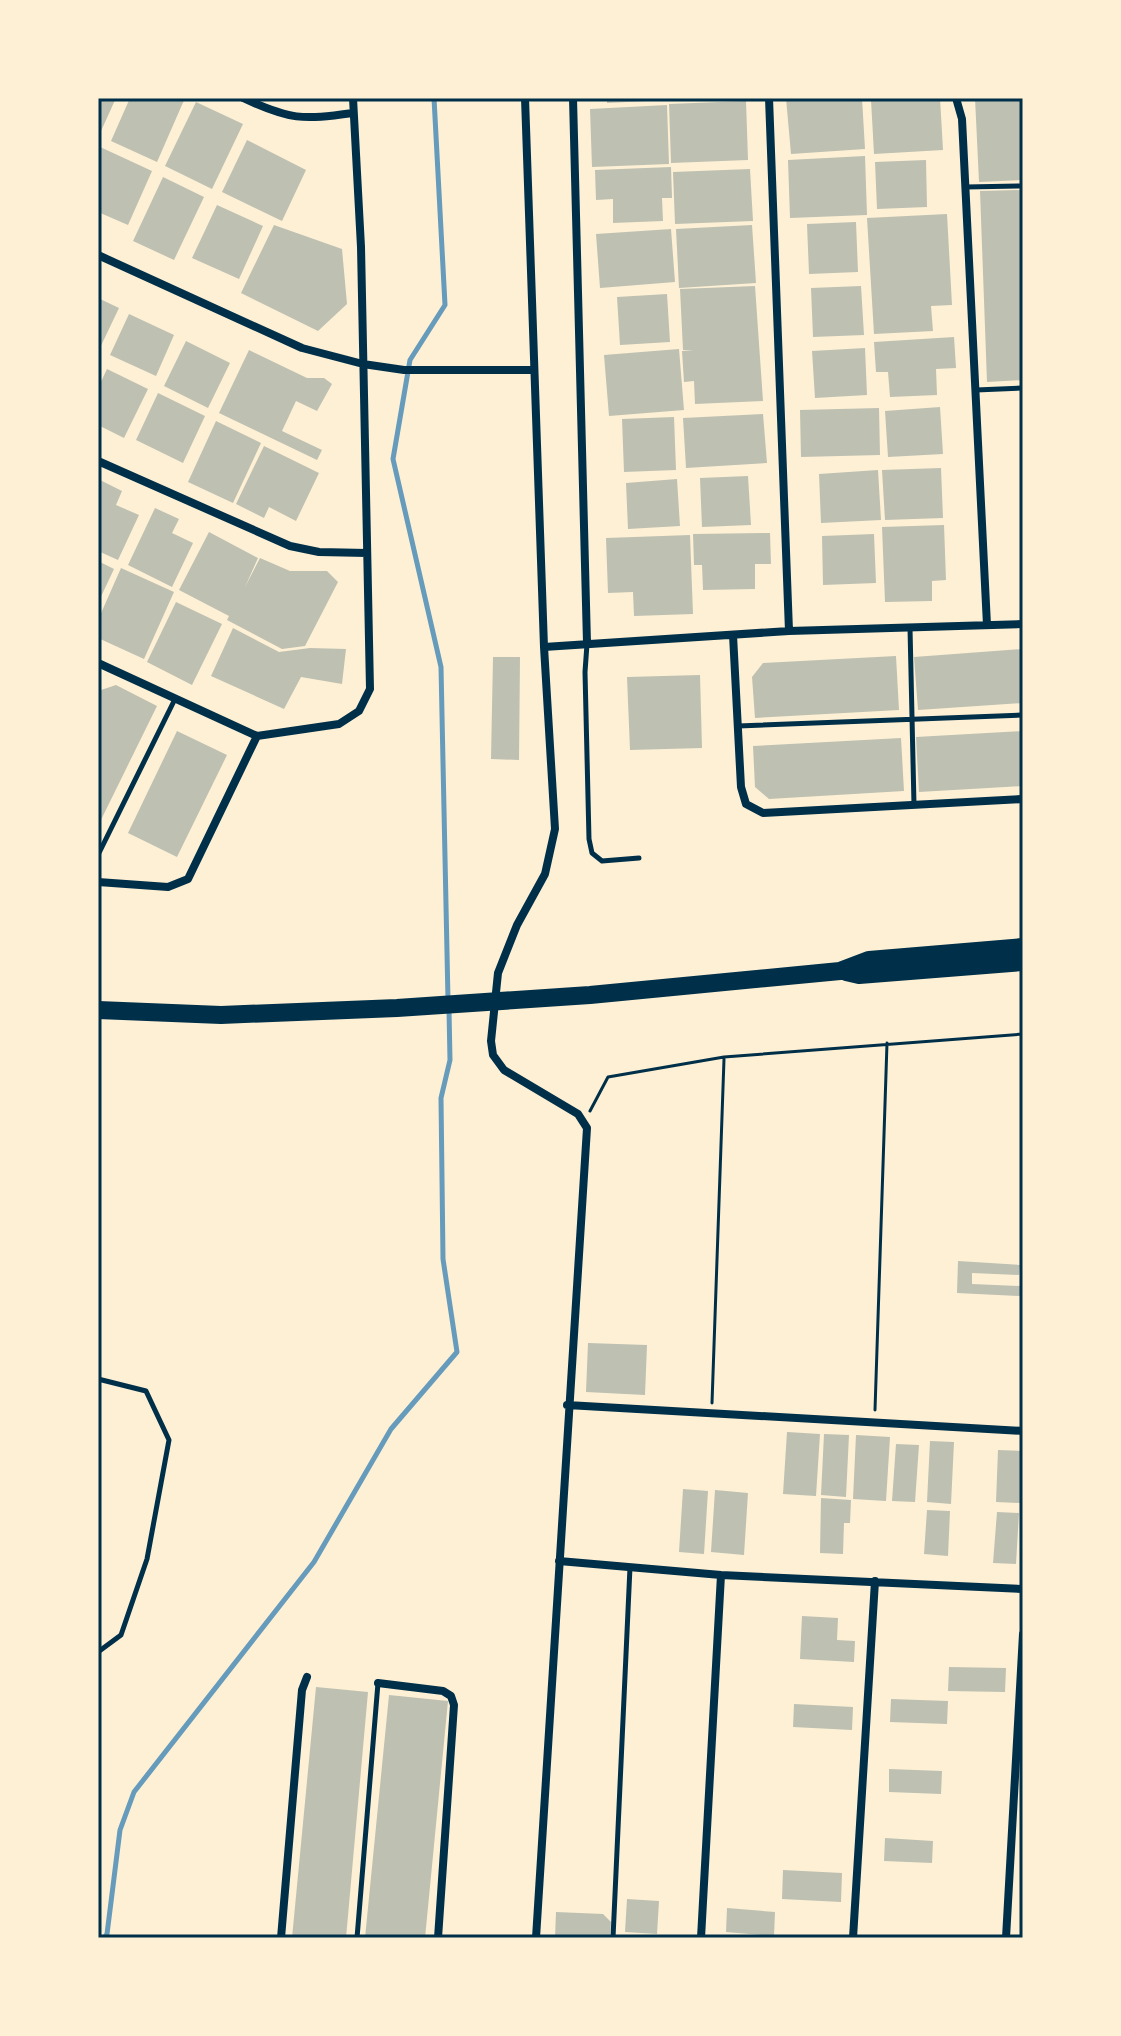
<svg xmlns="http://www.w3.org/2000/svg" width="1121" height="2036" viewBox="0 0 1121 2036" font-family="'DejaVu Sans',sans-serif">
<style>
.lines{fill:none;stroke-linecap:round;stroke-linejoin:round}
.stream{stroke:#669bbc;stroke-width:5}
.building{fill:#bec0b2}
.path{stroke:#003049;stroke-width:3}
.service{stroke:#003049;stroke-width:5}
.minor{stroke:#003049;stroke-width:8}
.trunk{stroke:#003049;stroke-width:18}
.neatline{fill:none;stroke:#003049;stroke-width:3}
</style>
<rect width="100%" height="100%" fill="#fdf0d5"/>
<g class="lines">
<!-- stream -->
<path class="stream" d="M434,98L445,305L410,360L393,459L441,667L448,1000
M104,1938L107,1934L120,1830L134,1792L314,1562L391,1429L457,1352L443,1259L441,1098L450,1060L449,1010"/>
</g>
<!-- building -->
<path class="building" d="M98,98H116L101,131L98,130Z
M130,98H185L157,162L111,141Z
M607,98H668V100L607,103Z
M786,98H862L865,149L791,154Z
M906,98H940L943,150L874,154L871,100Z
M975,98H1023V180L979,182Z
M746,101L748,160L671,163L669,104Z
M196,102L243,124L212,189L165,166Z
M667,105L669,164L592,167L590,109Z
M247,140L306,170L282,221L222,192Z
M98,146L152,171L128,225L98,212Z
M865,156L867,215L790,218L788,160Z
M926,160L927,207L877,209L875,162Z
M671,167L672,198H662L663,221L613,223V199L596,200L595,170Z
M750,169L753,221L675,224L673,172Z
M163,177L204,197L174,260L133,241Z
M1023,190V380L987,382L980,191Z
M217,205L263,226L239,279L192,258Z
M947,214L952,305L931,306L933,331L874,334L867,218Z
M856,222L858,272L809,274L807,224Z
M274,225L342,249L347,304L318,331L241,293Z
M752,225L756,283L679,288L676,229Z
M671,229L675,282L600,288L596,234Z
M755,286L763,401L695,404L694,381L684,382L682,351H693L683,350L680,289Z
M861,286L864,335L813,337L811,288Z
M667,294L670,342L620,345L617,297Z
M98,298L119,308L98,352Z
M129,314L174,335L156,376L110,355Z
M954,337L956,368L936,369L937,395L890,397L888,372H876L874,342Z
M186,341L230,363L208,408L164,386Z
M865,348L867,395L815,398L812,351Z
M679,349L684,410L609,416L604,355Z
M249,350L307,378H324L332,384L317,411L296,401L282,431L322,450L317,460L219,413Z
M107,369L148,389L124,438L98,425V388Z
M158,393L205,416L183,463L136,440Z
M940,407L943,454L888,457L885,411Z
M879,408L880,455L801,457L800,410Z
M763,414L767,463L686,468L683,418Z
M674,417L676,470L624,472L622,419Z
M216,421L261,443L233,503L188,482Z
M264,446L319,473L296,521L269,507L264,518L236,504Z
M941,468L943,518L885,520L882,470Z
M878,470L881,520L821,523L819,474Z
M748,476L751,525L702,527L700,478Z
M98,479L122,491L116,505L139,515L118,560L98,551Z
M677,479L680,526L628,529L626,483Z
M155,508L179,519L172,533L193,543L172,587L128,565Z
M944,525L946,580L932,581V601L885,602L882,527Z
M209,532L258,558L245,587L260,558L290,571H327L338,582L305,646L282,649L227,620L229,616L179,590Z
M770,533L771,564H755V589L703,590L702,565H694L693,534Z
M874,534L876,583L823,585L822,536Z
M690,535L693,614L634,616L633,592L608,593L606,538Z
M98,561L114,569L98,603Z
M121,568L174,592L144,659L98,638V620Z
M176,602L222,624L192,685L147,662Z
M233,628L279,652L310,648L346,649L342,684L301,677L284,709L211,676Z
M1023,649V703L918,710L914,657Z
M896,656L899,710L755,718L752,677L763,663Z
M493,657H520L519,760L491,759Z
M700,675L702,748L630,750L627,677Z
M116,685L157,706L98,826V691Z
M177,731L227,755L177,857L128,833Z
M1023,731V786L919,792L916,737Z
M901,738L904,791L769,799L755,787L753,746Z
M958,1261L1020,1265L1019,1275L972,1273V1284L1020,1286V1296L957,1293Z
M588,1343L647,1345L645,1395L586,1392Z
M787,1432L820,1434L816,1496L783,1494Z
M824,1434L849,1435L846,1497L821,1495Z
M856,1435L890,1437L886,1501L853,1499Z
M930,1441L954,1442L951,1504L927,1502Z
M896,1444L919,1445L915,1502L892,1501Z
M998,1450L1023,1451L1020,1503L996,1502Z
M683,1489L708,1491L704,1554L679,1552Z
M715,1490L748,1493L744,1555L711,1552Z
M821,1498L851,1500L850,1523H844L843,1554L820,1553Z
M927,1510L950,1511L948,1556L924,1554Z
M997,1512L1019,1513L1016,1564L993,1563Z
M802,1616L838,1618L837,1640L855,1641L854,1662L800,1659Z
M949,1667L1006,1668L1005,1692L948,1691Z
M316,1687L368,1692L346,1938H292Z
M389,1695L448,1701L425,1938H365Z
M891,1699L948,1701L947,1724L890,1722Z
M794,1704L853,1707L852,1730L793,1727Z
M889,1769L942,1771L941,1794L889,1792Z
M885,1838L933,1841L932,1863L884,1861Z
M783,1870L842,1873L841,1902L782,1899Z
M627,1899L659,1901L657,1934L625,1932Z
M727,1908L775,1912L774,1936L726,1932Z
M556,1912L603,1914L611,1922L610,1938H555Z"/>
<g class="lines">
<!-- path -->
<path class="path" d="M590,1111L608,1077L724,1057L1023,1034
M712,1403L724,1059
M875,1410L887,1043"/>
<!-- service -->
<path class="service" d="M966,187L1023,186
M976,390L1023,388
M910,628L914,805
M587,644L585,672L589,839L592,853L602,861L639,858
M738,726L1023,715
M98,855L175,699
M98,1379L146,1391L169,1440L147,1559L121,1635L98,1652
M357,1938L378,1683
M613,1938L630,1567"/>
<!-- minor -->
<path class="minor" d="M243,98C290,120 302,120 353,113
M525,98L544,647L555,829L545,874L517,925L498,973L491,1041L493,1055L504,1070L578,1114L587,1128L536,1938
M573,98L587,643
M769,98L789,631
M956,98L962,119L987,625
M98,255L302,348L363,364L404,370H533
M98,461L290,546L319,552L367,553
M733,635L741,787L746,804L763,813L1023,799
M544,647L789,631L1023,624
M98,663L257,736L339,724L359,711L370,689L361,247L353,98
M98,882L168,887L188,879L257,736
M567,1405L1023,1431
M559,1561L721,1575L1023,1589
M378,1683L443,1691L451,1696L454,1705L438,1938
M281,1938L302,1690L307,1677
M701,1938L721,1575
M853,1938L875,1581
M1006,1938L1023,1634"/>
<!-- trunk -->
<path class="trunk" d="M846,972L859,975L1023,962
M98,1010L221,1015L397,1008L590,995L840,971L869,960L1023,947"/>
</g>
<!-- border -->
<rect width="1121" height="2036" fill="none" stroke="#fdf0d5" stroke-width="200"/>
<rect x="100" y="100" width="921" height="1836" class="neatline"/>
</svg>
